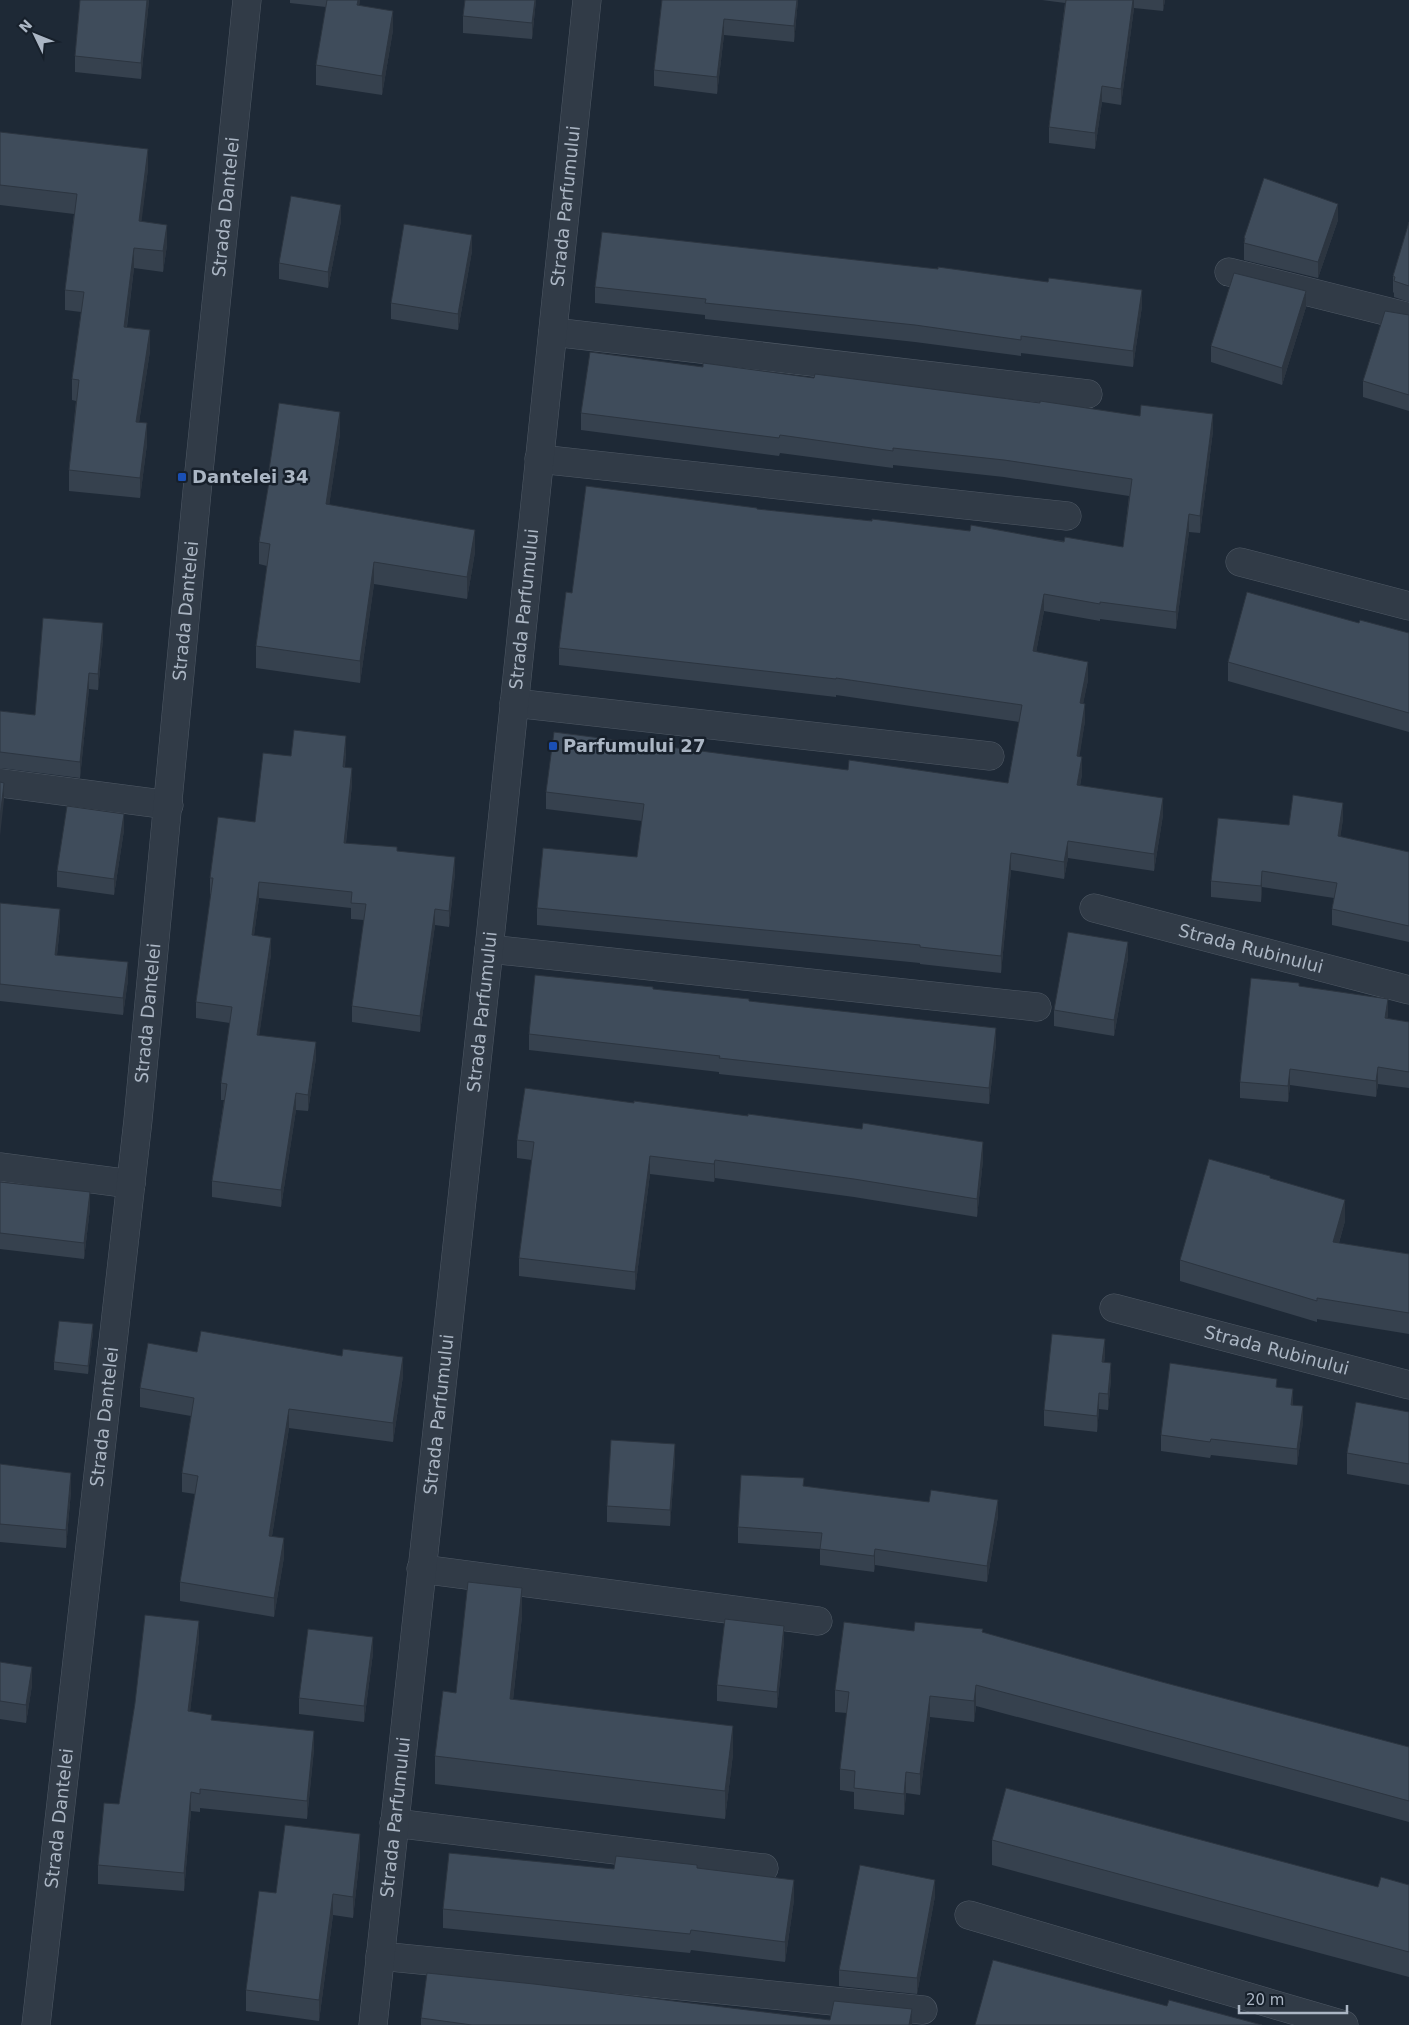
<svg xmlns="http://www.w3.org/2000/svg" width="1409" height="2025" viewBox="0 0 1409 2025" font-family="'DejaVu Sans',sans-serif">
<style>
.lines{fill:none;stroke-linecap:round;stroke-linejoin:round}
.minor-casing{stroke:#4f5965;stroke-width:29}
.tertiary-casing{stroke:#4f5965;stroke-width:29}
.minor{stroke:#313b47;stroke-width:28}
.tertiary{stroke:#313b47;stroke-width:28}
.wall{fill:#36414e}
.shaded-wall{fill:#2c3540}
.building{fill:#3f4c5b;stroke:#2c3540}
.transit-dot{fill:#1a4fb4;stroke:#17202b;stroke-width:2}
.labels{text-anchor:middle;stroke-width:5;stroke-linejoin:round;paint-order:stroke}
.street-label{font-size:18px;fill:#abb6c4;stroke:#17202b}
.poi-label{font-size:18px;font-weight:bold;fill:#abb6c4;stroke:#17202b;text-anchor:start}
</style>
<rect width="100%" height="100%" fill="#1e2936"/>
<g class="lines">
<defs>
<g id="minor">
<path d="M1229,272L1409,317"/>
<path d="M553,332L1088,394"/>
<path d="M539,459L1067,516"/>
<path d="M1240,562L1409,606"/>
<path d="M514,703L990,756"/>
<path d="M0,783L169,805"/>
<path id="s1" d="M1094,908L1409,990"/>
<path d="M489,949L1037,1007"/>
<path d="M0,1167L131,1184"/>
<path id="s2" d="M1114,1308L1409,1385"/>
<path d="M421,1569L818,1621"/>
<path d="M394,1823L764,1868"/>
<path d="M969,1915L1344,2025"/>
<path d="M380,1956L923,2010"/>
</g>
<g id="tertiary">
<path id="s3" d="M36,2025L138,1120L198,481L247,0"/>
<path id="s4" d="M373,2025L489,949L587,0"/>
</g>
</defs>
<!-- minor casing -->
<use href="#minor" class="minor-casing"/>
<!-- tertiary casing -->
<use href="#tertiary" class="tertiary-casing"/>
<!-- minor -->
<use href="#minor" class="minor"/>
<!-- tertiary -->
<use href="#tertiary" class="tertiary"/>
</g>
<!-- wall -->
<path class="wall" d="M80,0H149L141,79L75,72V56Z
M290,0H360L359,5L393,30L382,95L316,85V65L326,7L290,3Z
M465,0H536L532,39L463,33V16Z
M662,0H798L794,42L724,35L717,94L654,86V70Z
M1042,0H1165L1163,11L1134,8L1121,105L1102,102L1095,149L1049,143V127L1065,3Z
M0,132L148,169L141,221L167,245L163,272L134,268L127,327L150,351L139,422L147,444L140,498L69,491V470L76,401L72,400V379L81,312L65,310V290L74,214L0,205Z
M1338,220L1318,278L1244,260V238Z
M341,221L328,288L279,279V263Z
M1409,222V302L1394,297V293L1393,292V276Z
M472,251L458,330L391,319V303Z
M595,287L1142,306L1133,367L1021,353V356L915,342L705,319V315L595,303Z
M1306,307L1282,385L1211,362V346Z
M1409,315V411L1363,397V381Z
M703,367L1213,431L1200,533L1189,532L1176,629L1100,619V621L1044,611L1036,652L1088,680L1083,703L1085,721L1079,756L1082,774L1080,786L1163,815L1154,871L1068,858L1064,879L1011,870L1001,973L920,964V963L537,925V908L637,857L642,821L546,809V792L848,770L1008,783L1019,722L836,695V697L559,665V648L572,593L757,509L1123,547L1129,496L1004,477L893,465V468L780,453L779,456L581,430V413Z
M340,434L329,505L475,552L467,599L374,584L360,683L256,668V646L267,566L259,564V542L269,485V470Z
M1359,623L1409,633V732L1228,681V662Z
M103,639L98,690L89,689L80,778L0,768V711L35,715Z
M346,752L345,767L352,784L346,843L397,851L455,873L449,927L435,925L420,1032L352,1022V1006L364,920L351,919V908L259,898L254,935L271,954L259,1035L316,1058L308,1111L296,1110L281,1207L212,1197V1181L224,1100H221V1083L230,1023L196,1018V1002L211,894H210V878L255,822L291,756Z
M1343,819L1340,837L1409,852V942L1332,925V909L1334,898L1262,887L1261,902L1211,897V881L1289,825Z
M124,830L114,895L57,887V871Z
M0,903L60,927L57,955L128,980L123,1015L0,1001Z
M1128,958L1114,1036L1054,1026V1010Z
M1299,986L1388,1015L1387,1019L1409,1022V1088L1378,1084L1376,1097L1290,1085L1288,1102L1240,1098V1082Z
M653,989L749,1001L996,1044L989,1104L719,1074V1072L529,1050V1034Z
M517,1140L983,1160L977,1217L854,1197L715,1178L714,1182L650,1174L635,1290L519,1276V1258L532,1160L517,1158Z
M1270,1179L1345,1221L1339,1243L1409,1254V1334L1317,1319V1322L1180,1281V1260Z
M0,1182L90,1208L84,1259L0,1249Z
M93,1332L88,1374L54,1370V1362Z
M197,1352L403,1376L393,1442L289,1428L272,1536L284,1557L274,1617L180,1601V1582L195,1494L182,1492V1473L191,1416L140,1407V1388Z
M1105,1356L1104,1362L1111,1379L1108,1410L1099,1409L1097,1432L1044,1426V1410Z
M1277,1387L1293,1405L1303,1422L1297,1465L1211,1455L1210,1458L1161,1451V1435Z
M1409,1412V1485L1347,1474V1453Z
M675,1460L670,1526L607,1522V1506Z
M0,1464L71,1491L66,1548L0,1542Z
M804,1486L998,1516L987,1582L875,1565L874,1572L820,1565V1549L738,1543V1527Z
M522,1616L513,1700L733,1754L725,1819L435,1784V1756L456,1693Z
M914,1631L983,1633L1162,1682L1409,1747V1822L1266,1783L976,1706L974,1722L930,1717L920,1795L906,1793L904,1815L854,1809V1792L840,1790V1769L847,1713L835,1712V1690Z
M199,1639L190,1711L212,1720L314,1749L307,1819L200,1808V1812L191,1811L184,1891L98,1884V1865L119,1804Z
M784,1642L777,1708L717,1701V1685Z
M373,1653L364,1722L299,1714V1698Z
M0,1662L32,1685L26,1723L0,1719Z
M992,1840L1378,1887L1409,1885V1977L992,1865Z
M360,1855L353,1918L333,1915L319,2021L246,2011V1990L276,1893Z
M697,1868L794,1900L785,1962L691,1950L690,1953L443,1928V1909L614,1869Z
M935,1896L917,1994L839,1986V1970Z
M912,2009V2025H421V2018L830,2020Z"/>
<!-- shaded-wall -->
<path class="shaded-wall" d="M147,0H149L141,79V63Z
M358,0H360L357,24V5Z
M535,0H536L532,39V23Z
M797,0H798L794,42V26Z
M1133,0H1134V8L1121,105V89Z
M1163,0H1165L1163,11Z
M393,11V30L382,95V76Z
M724,19V35L717,94V77Z
M1102,86V102L1095,149V133Z
M148,149V169L139,242V221Z
M1338,204V220L1318,278V262Z
M341,205V221L328,288V272Z
M167,225V245L163,272V251Z
M472,235V251L458,330V314Z
M134,248V268L124,347V327Z
M1142,290V306L1133,367V351Z
M1306,291V307L1282,385V368Z
M150,330V351L136,443V422Z
M340,412V434L326,526V504Z
M1213,414V431L1200,533V516Z
M147,423V444L140,498V478Z
M1189,514V532L1176,629V612Z
M475,530V552L467,599V577Z
M374,562V584L360,683V661Z
M1044,594V611L1033,669V651Z
M103,623V639L98,690V674Z
M1088,662V680L1080,720V703Z
M89,673V689L80,778V762Z
M1085,704V721L1077,773V756Z
M346,736V752L343,783V767Z
M1082,757V774L1077,803V785Z
M352,768V784L344,859V843Z
M4,783V800L0,836V818Z
M1163,798V815L1154,871V854Z
M1343,803V819L1338,853V836Z
M124,814V830L114,895V879Z
M1068,841V858L1064,879V862Z
M1011,853V870L1001,973V956Z
M455,857V873L449,927V911Z
M1262,871V887L1261,902V886Z
M259,882V898L252,951V935Z
M60,909V927L55,972V955Z
M435,909V925L420,1032V1016Z
M271,938V954L257,1051V1035Z
M1128,942V958L1114,1036V1020Z
M128,962V980L123,1015V998Z
M1388,999V1015L1385,1034V1018Z
M996,1028V1044L989,1104V1088Z
M316,1042V1058L308,1111V1095Z
M1378,1067V1084L1376,1097V1081Z
M1290,1069V1085L1288,1102V1086Z
M296,1093V1110L281,1207V1190Z
M983,1142V1160L977,1217V1199Z
M650,1156V1174L635,1290V1272Z
M715,1160V1178L714,1182V1164Z
M90,1192V1208L84,1259V1243Z
M1345,1200V1221L1333,1263V1242Z
M93,1324V1332L88,1374V1366Z
M1105,1339V1356L1102,1378V1362Z
M403,1357V1376L393,1442V1423Z
M1111,1363V1379L1108,1410V1394Z
M1293,1389V1405H1291Z
M1099,1393V1409L1097,1432V1416Z
M1303,1406V1422L1297,1465V1449Z
M289,1409V1428L269,1555V1536Z
M675,1444V1460L670,1526V1510Z
M71,1473V1491L66,1548V1530Z
M998,1500V1516L987,1582V1566Z
M284,1538V1557L274,1617V1598Z
M875,1549V1565L874,1572V1556Z
M522,1588V1616L510,1727V1699Z
M199,1621V1639L188,1729V1711Z
M784,1626V1642L777,1708V1692Z
M373,1637V1653L364,1722V1706Z
M32,1667V1685L26,1723V1705Z
M976,1685V1706L974,1722V1701Z
M930,1696V1717L920,1795V1774Z
M733,1726V1754L725,1819V1791Z
M314,1731V1749L307,1819V1801Z
M906,1772V1793L904,1815V1794Z
M191,1792V1811L184,1891V1873Z
M360,1834V1855L353,1918V1897Z
M794,1880V1900L785,1962V1942Z
M935,1880V1896L917,1994V1978Z
M333,1894V1915L319,2021V2000Z
M912,2009V2025H909Z"/>
<!-- building -->
<path class="building" d="M80,0H147L141,63L75,56Z
M327,0H358L357,5L393,11L382,76L316,65Z
M465,0H535L532,23L463,16Z
M662,0H797L794,26L724,19L717,77L654,70Z
M1066,0H1133L1121,89L1102,86L1095,133L1049,127Z
M0,132L148,149L139,221L167,225L163,251L134,248L124,327L150,330L136,422L147,423L140,478L69,470L79,380L72,379L84,292L65,290L77,194L0,185Z
M1264,178L1338,204L1318,262L1244,243L1245,238H1244Z
M291,196L341,205L328,272L279,263Z
M1409,222V286L1394,281L1395,277L1393,276Z
M404,224L472,235L458,314L391,303Z
M602,232L938,269V267L1048,282L1049,278L1142,290L1133,351L1021,336V340L915,325L705,303L706,299L595,287Z
M1234,273L1306,291L1282,368L1211,346Z
M1385,311L1409,315V395L1363,381Z
M590,352L703,367V363L814,378L815,374L1040,403V401L1140,416L1141,405L1213,414L1200,516L1189,514L1176,612L1100,602V604L1044,594L1033,651L1088,662L1080,703L1085,704L1077,756L1082,757L1077,785L1163,798L1154,854L1068,841L1064,862L1011,853L1001,956L920,947V945L537,908L543,848L637,857L644,804L546,792L554,732L848,770L849,760L1008,783L1022,705L836,678V679L559,648L566,592L572,593L586,486L757,508V509L872,521V519L970,531L971,525L1064,542L1065,537L1123,547L1132,479L1004,460L893,448V451L780,435L779,438L581,413Z
M279,403L340,412L326,504L475,530L467,577L374,562L360,661L256,646L270,544L259,542L271,470H269Z
M1247,592L1359,623L1360,620L1409,633V713L1228,662Z
M43,618L103,623L98,674L89,673L80,762L0,752V711L35,715Z
M294,730L346,736L343,767L352,768L344,843L397,847V851L455,857L449,911L435,909L420,1016L352,1006L366,904L351,903L352,892L259,882L252,935L271,938L257,1035L316,1042L308,1095L296,1093L281,1190L212,1181L227,1084L221,1083L232,1007L196,1002L213,878H210L218,817L255,822L263,753L291,756Z
M0,782L4,783L0,818Z
M1293,795L1343,803L1338,836L1409,852V926L1332,909L1337,883L1262,871L1261,886L1211,881L1218,818L1289,825Z
M67,806L124,814L114,879L57,871Z
M0,903L60,909L55,955L128,962L123,998L0,984Z
M1068,932L1128,942L1114,1020L1054,1010Z
M535,975L653,987V989L749,999V1001L996,1028L989,1088L719,1058L720,1056L529,1034Z
M1251,978L1299,983V986L1388,999L1385,1018L1409,1022V1072L1378,1067L1376,1081L1290,1069L1288,1086L1240,1082Z
M525,1088L634,1103V1101L748,1116V1114L862,1129L863,1123L983,1142L977,1199L854,1179L715,1160L714,1164L650,1156L635,1272L519,1258L534,1142L517,1140Z
M1209,1159L1270,1176V1178L1345,1200L1333,1242L1409,1254V1313L1317,1298V1301L1180,1260Z
M0,1182L90,1192L84,1243L0,1233Z
M59,1321L93,1324L88,1366L54,1362Z
M201,1331L342,1356L343,1349L403,1357L393,1423L289,1409L269,1536L284,1538L274,1598L180,1582L198,1476L182,1473L194,1398L140,1388L148,1343L197,1352Z
M1052,1334L1105,1339L1102,1362L1111,1363L1108,1394L1099,1393L1097,1416L1044,1410Z
M1170,1363L1277,1379L1276,1387L1293,1389L1291,1405L1303,1406L1297,1449L1211,1439L1210,1442L1161,1435Z
M1356,1402L1409,1412V1464L1347,1453Z
M611,1440L675,1444L670,1510L607,1506Z
M0,1464L71,1473L66,1530L0,1524Z
M741,1475L804,1478L803,1486L929,1502L931,1490L998,1500L987,1566L875,1549L874,1556L820,1549L822,1533L738,1527Z
M468,1582L522,1588L510,1699L733,1726L725,1791L435,1756L443,1691L456,1693Z
M145,1615L199,1621L188,1711L212,1715L211,1720L314,1731L307,1801L200,1789V1794L191,1792L184,1873L98,1865L104,1803L119,1804L135,1703Z
M725,1619L784,1626L777,1692L717,1685Z
M844,1622L914,1631L915,1622L983,1629L982,1632L1162,1682L1409,1747V1801L1266,1762L976,1685L974,1701L930,1696L920,1774L906,1772L904,1794L854,1788L855,1771L840,1769L849,1692L835,1690Z
M308,1629L373,1637L364,1706L299,1698Z
M0,1662L32,1667L26,1705L0,1701Z
M1006,1788L1378,1887L1381,1877L1409,1885V1952L992,1840Z
M285,1825L360,1834L353,1897L333,1894L319,2000L246,1990L259,1891L276,1893Z
M449,1853L614,1869L616,1856L697,1865V1868L794,1880L785,1942L691,1930L690,1934L443,1909Z
M860,1865L935,1880L917,1978L839,1970Z
M993,1960L1167,2006L1169,2000L1262,2025H975Z
M427,1973L534,1984L830,2020L834,2001L912,2009L909,2025H472L421,2018Z"/>
<!-- markers -->
<g class="transit-dot">
<rect x="177" y="472" width="10" height="10" rx="2.5"/>
<rect x="548" y="741" width="10" height="10" rx="2.5"/>
</g>
<g class="labels">
<!-- street labels -->
<g class="street-label">
<text dy="6" stroke="none"><textPath href="#s3" startOffset="1828">Strada Dantelei</textPath></text>
<text dy="6" stroke="none"><textPath href="#s4" startOffset="1829">Strada Parfumului</textPath></text>
<text dy="6" stroke="none"><textPath href="#s3" startOffset="1422">Strada Dantelei</textPath></text>
<text dy="6" stroke="none"><textPath href="#s4" startOffset="1424">Strada Parfumului</textPath></text>
<text dy="6" stroke="none"><textPath href="#s1" startOffset="162">Strada Rubinului</textPath></text>
<text dy="6" stroke="none"><textPath href="#s3" startOffset="1018">Strada Dantelei</textPath></text>
<text dy="6" stroke="none"><textPath href="#s4" startOffset="1019">Strada Parfumului</textPath></text>
<text dy="6" stroke="none"><textPath href="#s2" startOffset="168">Strada Rubinului</textPath></text>
<text dy="6" stroke="none"><textPath href="#s4" startOffset="614">Strada Parfumului</textPath></text>
<text dy="6" stroke="none"><textPath href="#s3" startOffset="612">Strada Dantelei</textPath></text>
<text dy="6" stroke="none"><textPath href="#s3" startOffset="208">Strada Dantelei</textPath></text>
<text dy="6" stroke="none"><textPath href="#s4" startOffset="209">Strada Parfumului</textPath></text>
</g>
<!-- poi labels -->
<g class="poi-label">
<text x="192" y="483">Dantelei 34</text>
<text x="563" y="752">Parfumului 27</text>
</g>
</g>
<!-- north arrow -->
<g transform="translate(35 35) rotate(313)" stroke="#17202b" stroke-width="4" paint-order="stroke">
<path d="M0-4L9 19L0 12L-9 19Z" fill="#abb6c4"/>
<text y="-8" font-size="14" font-weight="bold" text-anchor="middle" fill="#abb6c4">N</text>
</g>
<!-- scale -->
<path d="M1239 2005v8h108v-8" fill="none" stroke="#abb6c4" stroke-width="2.5"/>
<text x="1246" y="2005" font-size="15" fill="#abb6c4" stroke="#17202b" stroke-width="4" paint-order="stroke">20 m</text>
</svg>
